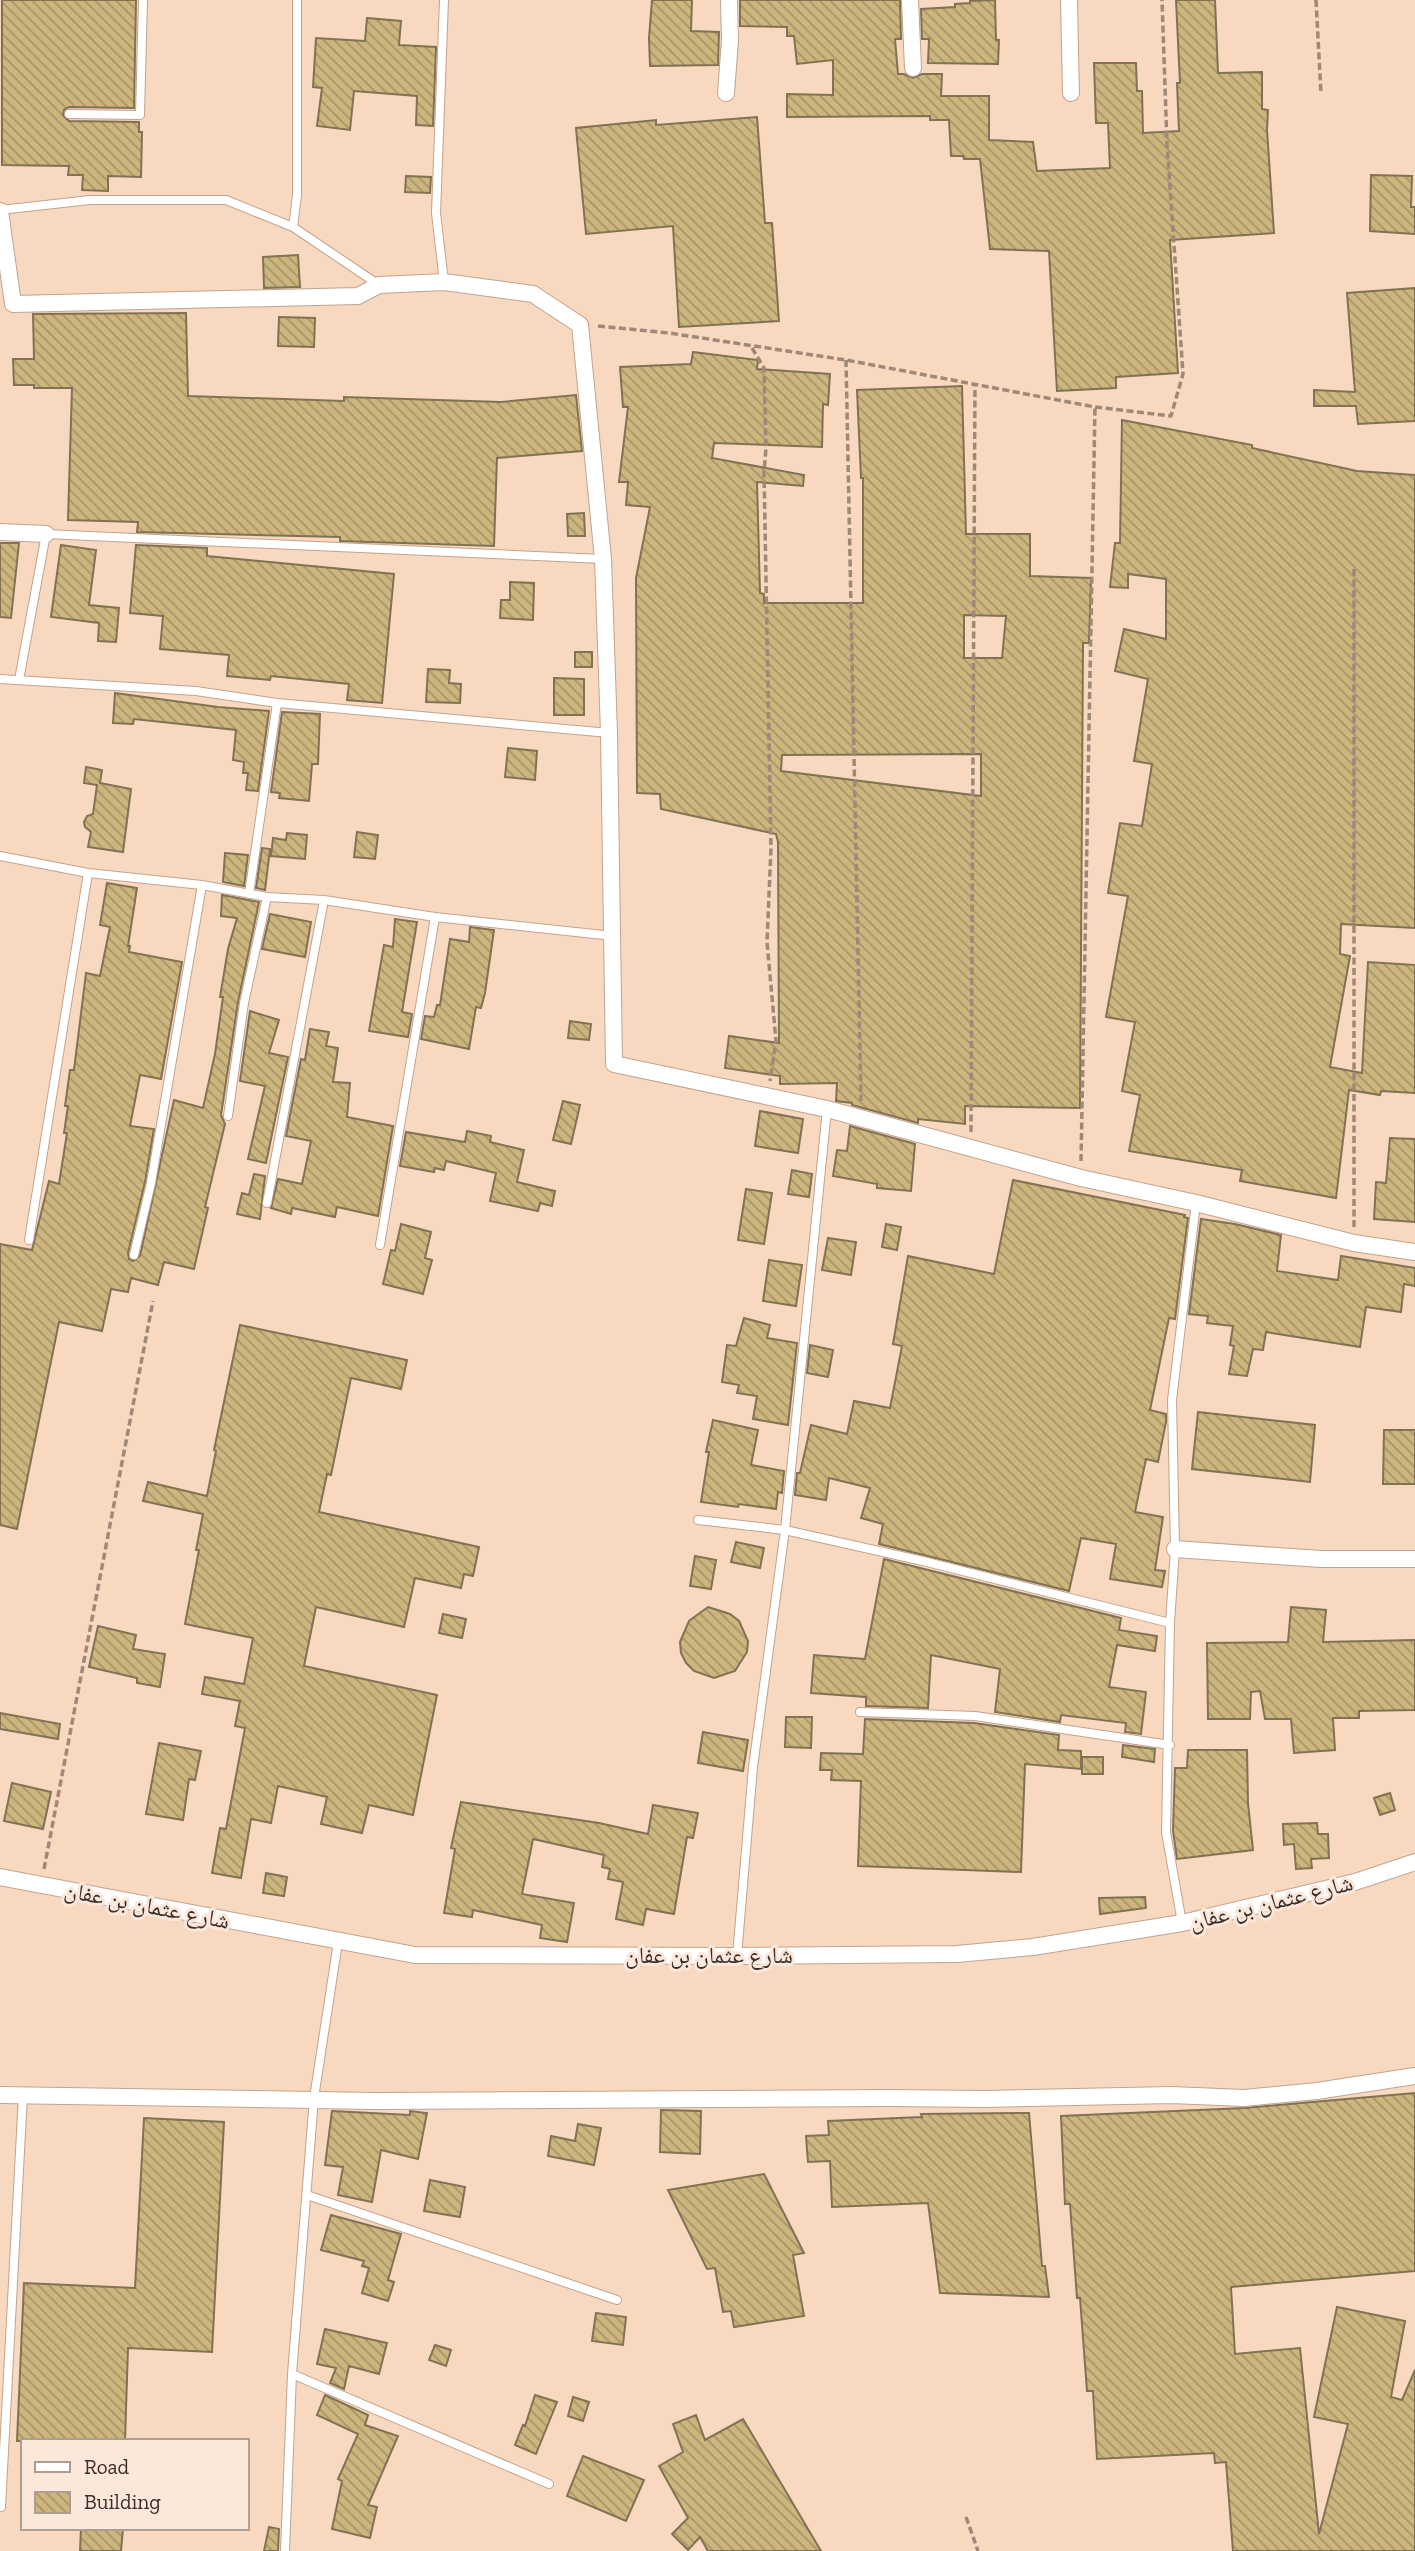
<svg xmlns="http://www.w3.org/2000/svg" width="1415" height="2551" viewBox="0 0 1415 2551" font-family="'Zilla Slab','Noto Naskh Arabic',serif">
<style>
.building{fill:url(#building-back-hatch);stroke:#807253;stroke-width:2;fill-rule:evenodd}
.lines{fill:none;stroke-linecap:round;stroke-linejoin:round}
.lane-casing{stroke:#c2a38d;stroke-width:10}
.street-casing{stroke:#c2a38d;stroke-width:18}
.path{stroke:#9f8877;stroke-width:3.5;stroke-dasharray:7 3.5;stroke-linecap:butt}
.lane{stroke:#fff;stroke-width:8}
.street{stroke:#fff;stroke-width:16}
.labels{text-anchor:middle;stroke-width:6;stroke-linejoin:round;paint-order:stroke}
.street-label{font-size:23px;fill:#3a2e25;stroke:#fce8da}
</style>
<defs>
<pattern id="building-back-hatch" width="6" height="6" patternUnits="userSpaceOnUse" patternTransform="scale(1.75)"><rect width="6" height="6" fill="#cdb57e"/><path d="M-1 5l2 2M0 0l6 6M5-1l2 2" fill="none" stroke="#a79467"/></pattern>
</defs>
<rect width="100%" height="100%" fill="#f9d8c0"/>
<!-- building -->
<path class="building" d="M2,0H136L134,108L69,107L64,110L63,115L69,121L139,122V132H142L141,177L108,176V191L82,190L83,175H68L69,166L2,165Z
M652,0H692L691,31L719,32L718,65L650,66L649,38Z
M740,0H900L901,39H895L898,74H904L913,78L922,74H942L941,96H989V140L1033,142L1037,171L1110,168L1108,123H1096L1094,63H1136L1137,91H1142L1143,133L1179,131L1177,83H1180L1176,0H1215L1218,73L1262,72V109L1268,110L1267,130L1274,233L1170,240L1178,373L1116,377V388L1057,391L1049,251L990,249L980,159H964L963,156H951L949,120H930V116L787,117V94L833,95V60L797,64L794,36H787V27L740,26Z
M995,0L996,40H999L998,64L928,63L929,39H922L921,9L955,7V4L970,3V1Z
M367,18L401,21L399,45L436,47L433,126L416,125L417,96L354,91L350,130L317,126L322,88L313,87L316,38L365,41Z
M757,117L765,223H772L779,321L679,327L673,226L586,234L576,128L656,120V125Z
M1371,175L1412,176L1411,207H1415V234L1370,231Z
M406,176L431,177L430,193L405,192Z
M298,255L300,287L264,288L263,257Z
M1415,288V421L1358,424L1356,406H1314V390L1355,392L1347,293Z
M186,313L188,396L344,401V397L501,402L576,395L582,451L497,458L494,546L340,541V537L137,532L138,522L68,520L72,388H34V385H14L13,359H34L33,314Z
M279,317L315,318L314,347L278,346Z
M693,352L758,360L757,369L830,374L828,405L823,404L822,447L714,443L712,458L804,475L803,486L757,482L760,593L764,594V603H863V478H861L857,390L962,386L966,534H1030V576L1091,578L1089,643H1083L1080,1108L965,1106V1124L918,1119V1123L852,1105V1103L836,1101L837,1083L780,1084V1076L725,1068L729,1036L779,1043L778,842L776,834L661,809L660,794L637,793L636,578L650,507L626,505L628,482H619L628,407H623L620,367L691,364ZM964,615L1006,616L1002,658H964ZM981,754V796L781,771L782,755Z
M1122,420L1252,445V448L1357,471L1415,475V928L1341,924L1340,954L1350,956L1330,1067L1362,1073L1368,962L1415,965V1093L1381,1091L1380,1095L1349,1090L1336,1198L1240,1181L1242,1170L1129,1151L1140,1095L1122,1091L1135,1022L1106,1017L1128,896L1108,893L1120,823L1142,826L1152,764L1134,761L1148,679L1115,671L1124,629L1166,639V579L1128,574V588L1110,587L1115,543H1120Z
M584,513L585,536H568L567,514Z
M0,543H19L11,618L0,617Z
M61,545L96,550L89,605L119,608L116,642L98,641L99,623L51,617Z
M136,545L207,548V556L394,574L382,703L347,700L349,684L271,676L270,680L227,676L229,655L160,649L163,616L130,613Z
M510,582L534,583L533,620L500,618L501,600H510Z
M575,652H592V667H575Z
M428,669L450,670L449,683L461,684L460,703L426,702Z
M554,678L584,679V715H554Z
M115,693L218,707L269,711L258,791L246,790L248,773H243L244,762L233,760L236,730L134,719L133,724L113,723Z
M282,712L320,714L318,764H312L309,801L279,798L280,793L271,792Z
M508,748L537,751L535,780L505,777Z
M86,767L102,770L100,783L131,789L123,852L88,847L91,832L85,827L84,822L87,816L93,814L97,785L84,783Z
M357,832L378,835L375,859L354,857Z
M287,833L307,835L305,859L271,856L273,838L286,840Z
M262,848L270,849L265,890L256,888Z
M225,853L248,855L244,886L223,882Z
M107,883L137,888L128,946H130L129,952L182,962L161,1079L140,1075L130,1126L154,1129L145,1182L128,1253L129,1259L133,1261L140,1256L174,1100L203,1108L215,1054L223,997H220L228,949L237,918L221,916L222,895L259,902L238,1002L221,1115L225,1124L205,1207L208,1208L194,1269L164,1262L158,1285L131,1278L128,1292L111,1289L102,1331L59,1322L17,1529L0,1525V1244L32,1250L49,1181L59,1184L67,1133H64L68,1106H65L70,1070H74L86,973L100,976L110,927L100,925Z
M270,914L311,922L305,957L262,949Z
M395,919L417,922L402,1012L412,1014L408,1037L369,1031L384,945L393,947Z
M470,927L494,930L485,993L481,1008L476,1007L469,1049L421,1039L425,1016L434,1017L437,1005H440L450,939L469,942Z
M250,1011L279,1020L269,1053L288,1057L266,1163L248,1159L265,1086L240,1081Z
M570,1021L591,1024L589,1040L568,1038Z
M310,1029L329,1032L326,1046L338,1048L333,1082L350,1083L347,1117L393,1126L378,1216L337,1207L335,1217L292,1208L291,1214L271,1208L278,1179L302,1184L311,1141L286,1136L301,1059L305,1060Z
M563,1101L580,1105L571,1144L553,1140Z
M760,1111L803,1119L798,1153L755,1146Z
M850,1126L915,1144L911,1191L877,1188V1184L833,1176L837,1150L847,1151Z
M467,1131L491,1136L490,1142L524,1150L517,1182L555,1191L552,1206L540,1203L538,1211L490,1201L496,1173L446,1161L444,1170L435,1168L434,1172L400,1166L406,1132L465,1142Z
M1390,1138L1415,1139V1222L1374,1219L1376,1182L1386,1183Z
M792,1170L812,1174L809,1197L788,1194Z
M254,1174L265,1176L260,1219L237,1214L242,1193L249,1195Z
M1013,1180L1185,1215L1184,1217L1188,1218L1175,1319L1169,1318L1150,1410L1166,1414V1422L1158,1462L1146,1459L1135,1512L1163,1517L1155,1570L1165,1571L1162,1587L1110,1579L1116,1544L1081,1538L1069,1591L879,1544L883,1524L861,1518L870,1488L829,1478L826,1500L795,1495L797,1473H800L811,1425L847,1434L854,1401L890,1408L902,1346L893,1344L908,1256L994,1274Z
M746,1189L772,1193L764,1244L738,1240Z
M1201,1219L1235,1224L1281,1235L1277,1271L1338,1280L1341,1256L1415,1268V1286L1404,1284L1401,1312L1366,1307L1360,1347L1266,1332L1263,1350L1253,1349L1247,1376L1229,1374L1234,1346L1230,1345L1233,1326L1207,1323L1208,1316L1189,1314Z
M401,1224L431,1232L425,1258L432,1260L423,1294L383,1284L391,1250L395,1251Z
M886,1224L901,1227L897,1250L882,1247Z
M828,1238L856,1242L851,1275L822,1270Z
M769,1260L802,1265L796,1306L763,1301Z
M744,1318L770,1325L767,1338L797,1343L788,1425L753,1419L757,1396L737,1393L739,1385L722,1382L727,1345L736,1346Z
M240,1325L407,1360L401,1389L351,1378L331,1475L327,1474L319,1512L479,1547L473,1576L464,1574L461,1588L415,1578L404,1627L316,1607L304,1666L437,1695L413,1815L369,1805L362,1833L321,1824L327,1797L278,1786L271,1823L251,1819L241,1878L212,1873L220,1828L226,1829L245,1728L235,1726L240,1701L202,1694L205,1677L244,1684L253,1638L185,1624L199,1550H196L203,1514L143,1501L148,1482L207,1496L216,1451L214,1450Z
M810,1345L833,1350L828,1377L807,1373Z
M1198,1412L1315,1425L1310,1482L1192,1469Z
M713,1420L758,1430L751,1465L784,1471L782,1493L778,1492L776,1509L739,1504L738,1507L701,1502L709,1452H706Z
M1384,1430H1415V1484H1383Z
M736,1542L764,1548L760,1568L731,1562Z
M695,1556L716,1560L711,1589L690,1586Z
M884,1559L1121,1618L1119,1630L1157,1636L1155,1651L1117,1645L1109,1687L1146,1692L1141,1734L1125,1732L1126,1723L1061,1715L1060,1722L995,1712L1000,1669L931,1655L928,1708L866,1706V1697L811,1693L814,1655L865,1659Z
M708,1607L730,1614L739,1621L748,1641L747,1652L735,1671L714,1678L694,1671L686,1663L681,1653L680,1642L689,1621Z
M1291,1607L1326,1610L1323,1642L1415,1640V1710L1359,1711V1718H1333L1335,1750L1294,1753L1291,1719H1265L1260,1691L1251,1692L1250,1719H1208L1207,1643L1288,1642Z
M443,1614L466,1619L462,1638L439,1633Z
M98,1626L136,1635L133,1649L165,1654L160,1687L137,1683V1678L89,1667Z
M0,1713L60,1724L58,1739L0,1729Z
M786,1717H812L811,1748L785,1747Z
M865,1719L974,1723L1059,1735L1058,1750L1081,1751V1769L1025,1764L1021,1872L858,1866L861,1781L831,1780L832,1770H820L821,1753L863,1754Z
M703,1732L748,1740L743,1771L698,1763Z
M159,1743L201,1751L195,1780L189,1779L183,1820L146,1814Z
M1123,1745L1155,1749L1154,1762L1122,1757Z
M1188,1750H1247L1248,1803L1253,1850L1177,1859L1173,1831L1175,1768H1187Z
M1082,1757H1103V1774H1082Z
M12,1783L51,1792L43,1829L4,1821Z
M1390,1793L1395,1810L1380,1815L1374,1798Z
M461,1802L599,1823L648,1834L653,1805L698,1813L693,1838L687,1837L674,1914L646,1909L643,1925L616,1919L623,1882L608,1879L610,1869L602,1867L604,1855L533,1839L522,1894L574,1903L567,1942L540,1938L542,1925L473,1910L472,1917L444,1913L455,1849L451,1848Z
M1317,1823L1318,1834H1328L1329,1858L1311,1859L1312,1868L1296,1869L1294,1844L1284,1845L1283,1824Z
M266,1873L287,1877L284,1896L263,1893Z
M1145,1897L1146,1908L1100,1914L1099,1898Z
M1415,2093V2271L1231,2287L1235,2354L1300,2348L1319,2534L1348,2424L1314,2417L1337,2307L1405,2321L1391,2397L1402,2400L1415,2370V2551H1233L1226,2462L1215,2463L1214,2453L1097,2459L1093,2391H1087L1080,2298H1077L1070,2204H1065L1061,2116L1245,2108Z
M661,2110L701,2111L700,2154L660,2152Z
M332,2111L410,2115V2111L427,2113L418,2159L381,2150L372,2202L338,2195L343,2167L325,2165Z
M1029,2113L1042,2266H1045L1049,2297L940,2293L928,2203L832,2207L830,2161L808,2162L806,2136L829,2135L828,2121L922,2117L921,2114Z
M144,2118L224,2122L212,2352L128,2348L125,2441H17L24,2283L135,2288Z
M578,2124L601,2128L594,2165L548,2156L551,2136L575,2141Z
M764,2174L804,2253L793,2255L804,2316L734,2327L731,2311L723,2312L715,2268L707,2269L668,2190Z
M430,2180L465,2187L460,2217L424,2211Z
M331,2215L401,2234L388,2280L394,2282L388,2301L362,2293L369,2268L362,2266L364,2261L321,2250Z
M596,2313L626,2317L623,2345L592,2341Z
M325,2329L387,2343L379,2374L349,2366L344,2389L330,2383L336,2368L317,2364Z
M435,2345L451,2350L446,2366L429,2360Z
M325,2395L368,2415L365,2425L398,2436L368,2505L377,2507L370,2538L332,2529L342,2481L338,2479L358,2434L317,2415Z
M535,2395L557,2402L536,2454L515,2445L523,2425L525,2426Z
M573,2397L589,2402L583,2421L568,2416Z
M696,2415L705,2440L743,2419L821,2551H708L700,2537L688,2550L672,2534L688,2518L659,2466L683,2452L673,2424Z
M583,2456L644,2480L626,2521L567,2496Z
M269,2527L279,2529L278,2551H264Z
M81,2528H123L121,2551H80Z"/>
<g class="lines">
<defs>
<path id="lane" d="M69,114L140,115L143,0
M0,210L90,200H226L293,227L379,285
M293,227L297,195V0
M444,282L436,213L444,0
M0,679L196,691L277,703L609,733
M19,680L46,534L603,559
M0,856L88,873L202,885L267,897L324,900L435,917L613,936
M249,894L277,703
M228,1116L244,1003L267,897
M267,1203L324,900
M29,1240L88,873
M380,1245L435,917
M134,1255L151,1183L202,885
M698,1520L785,1530L923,1561L1170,1623
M860,1712L975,1716L1170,1745
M1182,1923L1166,1832L1170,1623L1175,1549L1172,1400L1196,1203
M737,1956L753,1767L785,1530L827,1109
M307,2195L617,2300
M292,2374L549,2484
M1,2507L23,2095
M285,2551L292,2374L314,2098L338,1942"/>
<path id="street" d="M910,0L913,68
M1069,0L1071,93
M726,93L730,40L729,0
M0,211L13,304L358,296L379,285L444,282L533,294L580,325L603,559L609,733L614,1064L827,1109L1081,1178L1196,1203L1354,1243L1415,1252
M0,532L46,534
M1175,1549L1321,1559H1415
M0,1877L415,1955L737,1956L957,1954L1033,1947L1182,1923L1355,1882L1415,1862
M0,2095L375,2101L888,2098L985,2099L1171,2095L1244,2098L1317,2091L1415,2076"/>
</defs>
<!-- lane casing -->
<use href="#lane" class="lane-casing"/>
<!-- street casing -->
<use href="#street" class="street-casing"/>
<!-- path -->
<path class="path" d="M1316,0L1321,94
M598,326L669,333L846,360L1095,407L1171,416L1183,374L1167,144L1162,0
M752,348L764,368L766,448L764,472L771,848L767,942L776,1041L770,1081
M846,360L861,1101
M971,1132L975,383
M1081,1161L1095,407
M1354,1227V567
M44,1869L153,1301
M966,2517L978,2551"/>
<!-- lane -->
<use href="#lane" class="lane"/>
<!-- street -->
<use href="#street" class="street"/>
</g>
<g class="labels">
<!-- street labels -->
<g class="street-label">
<text transform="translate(1271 1902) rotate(-14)" y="8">شارع عثمان بن عفان</text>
<text transform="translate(147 1905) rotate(11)" y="8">شارع عثمان بن عفان</text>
<text x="709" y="1963">شارع عثمان بن عفان</text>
</g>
</g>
<!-- legend -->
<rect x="21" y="2439" width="228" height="91" fill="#fce8da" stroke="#ae9e92" stroke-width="2"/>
<rect x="35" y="2462" width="35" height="10" fill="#ffffff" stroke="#ae9e92" stroke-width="2"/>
<text x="84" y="2474" font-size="21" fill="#3a2e25">Road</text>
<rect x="35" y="2492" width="35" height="21" fill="url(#building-back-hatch)" stroke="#ae9e92" stroke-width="2"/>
<text x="84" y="2509" font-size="21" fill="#3a2e25">Building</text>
</svg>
